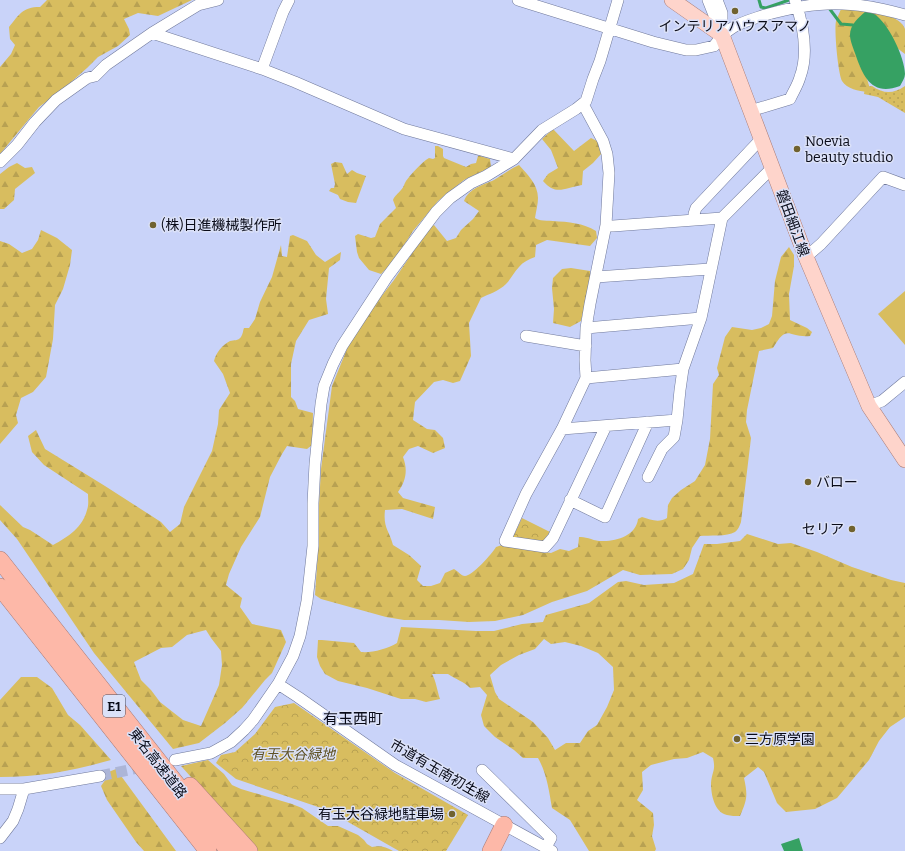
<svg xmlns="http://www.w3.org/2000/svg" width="905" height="851" viewBox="0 0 905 851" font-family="Bitter,'Noto Sans JP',serif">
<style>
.grass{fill:url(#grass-dots)}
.forest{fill:url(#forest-firs);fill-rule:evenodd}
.park{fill:url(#park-crowns)}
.garden{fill:#d8bd5f}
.water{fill:#36a163}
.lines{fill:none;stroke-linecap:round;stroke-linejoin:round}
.stream{stroke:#36a163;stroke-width:3}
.minor-tunnel{stroke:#acb5d7;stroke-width:11;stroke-dasharray:11 5.5;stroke-linecap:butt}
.minor-casing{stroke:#70799b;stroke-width:12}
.major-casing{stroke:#a87b76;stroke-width:16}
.highway-casing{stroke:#a87b76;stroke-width:18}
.minor{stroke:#fff;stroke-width:11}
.major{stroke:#fed4cb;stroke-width:15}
.highway{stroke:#fdb8a8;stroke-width:17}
.poi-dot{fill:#70622f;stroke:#dbe1f8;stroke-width:1.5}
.labels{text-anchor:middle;stroke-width:3;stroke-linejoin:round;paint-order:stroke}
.shield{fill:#dbe1f8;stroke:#484b5b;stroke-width:1}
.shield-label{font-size:13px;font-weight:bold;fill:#090b18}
.poi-label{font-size:14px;fill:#090b18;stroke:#dbe1f8;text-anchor:start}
.street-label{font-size:14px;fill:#090b18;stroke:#dbe1f8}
.park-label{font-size:14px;font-style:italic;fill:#5f5225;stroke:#dbe1f8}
.neighbourhood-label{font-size:15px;fill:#090b18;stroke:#dbe1f8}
</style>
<defs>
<pattern id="grass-dots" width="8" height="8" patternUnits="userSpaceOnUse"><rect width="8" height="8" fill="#d8bd5f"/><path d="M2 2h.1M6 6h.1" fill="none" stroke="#b8a152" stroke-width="1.8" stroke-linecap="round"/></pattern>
<pattern id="forest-firs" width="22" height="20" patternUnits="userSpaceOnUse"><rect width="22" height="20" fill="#d8bd5f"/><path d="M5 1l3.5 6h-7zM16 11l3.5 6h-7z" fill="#b8a152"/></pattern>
<pattern id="park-crowns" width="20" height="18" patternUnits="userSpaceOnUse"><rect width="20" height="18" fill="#d8bd5f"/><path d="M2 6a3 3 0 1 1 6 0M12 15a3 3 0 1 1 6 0" fill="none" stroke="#b8a152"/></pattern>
</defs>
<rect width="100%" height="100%" fill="#c9d3f9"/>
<!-- grass -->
<path class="grass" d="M872,86C884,94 893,94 905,86V113L878,97L864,94L865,87Z"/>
<!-- forest -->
<path class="forest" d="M47,0H192L158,16L138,13L124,19L129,29L130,35L118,46L98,57L87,68L61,91L39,107L0,154V67L11,54L15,45L10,39L9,27C19,15 22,7 40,7Z
M858,6C870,10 902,16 905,29C905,37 905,46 905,54L897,48L860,55L870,89L867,92C859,91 847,89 842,81C838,73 834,30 836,21C838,16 840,11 842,7Z
M553,129L574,151L591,138L599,142L602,153L593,163L583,171L582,185C564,188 556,196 543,181L548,174L558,168L551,150L542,139Z
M435,146H438L443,149V156L444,158L466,167L471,164L476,163L478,156H480L490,159L491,167L464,180L438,201L413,231L406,242L397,255L396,259L381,274L369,270L359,258L357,252L355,236L358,234L371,238L375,237L380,224L396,208L393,200C395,195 398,194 401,190C404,187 404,184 406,181C411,174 422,162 429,158L433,159L435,158Z
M335,162L342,163L347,174L352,170L357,173L366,176L356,203L348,202L340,199L338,195L329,191L331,188H334L335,184L331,164Z
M17,163L25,168L32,167L35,173L15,189L14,200L4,209H0V174L9,167Z
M519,165C527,174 538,184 538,198C538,204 536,211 535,218C541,222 546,220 553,221C569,222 583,223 596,231L597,238L590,246L547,240L536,245L535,257C529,259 523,262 519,267C514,272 511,279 506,284C499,291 489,294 481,298L469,323L471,356L460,381L453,383L443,380L434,382L415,402L413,420L427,429L435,430L443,438L445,448L433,453L418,446L409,449L403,457C408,470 406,481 398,492L403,498L435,507L433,519L402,509L385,510C383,528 389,530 393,545L409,555L421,566L417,580L423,586H431L440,583L445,573L454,569C458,571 461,576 465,576C472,576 492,554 496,547L502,545L551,553L560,549L569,551L578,547L579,537C587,536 595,542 604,541C618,541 636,535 638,519L642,517C651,520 659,523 667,518L668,505L672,498L681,490L695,481L705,465L710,439L713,384L719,375L717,368L725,337L732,327L752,330L761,328L769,324L772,316L775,281L781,257L789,247L794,255V266L789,294L790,320L807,328L812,332L810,336C787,338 788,323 773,348L759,351L747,410L746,422L751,438L741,522C740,525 738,530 735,532C727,537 709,535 700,536L692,548L689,560L683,569L672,574L640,575L623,570L587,591L552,602L523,615L495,621L469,622L439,620H404L386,617L321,599L315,595L319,536V505L321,469L332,386L349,344L377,302L394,280L429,228L434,225L447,241L456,238L461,230L473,219L479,211L464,201C469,188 483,185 494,180C502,175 510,169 519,165Z
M41,230L57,238L72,250L70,265L63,289L55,305L53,339L46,377L33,392L21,398L16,415L18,423L0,444V241L9,244L22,253L32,249L38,240Z
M293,235L307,241L316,255L325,262L341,252L340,260L329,268L326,299L328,314L309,320L296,341L291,364V397L295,401L298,409L313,413L312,445L307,449L287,446L282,454L270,477L260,517L241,547L229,574L226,585L242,598L240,607L252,624L281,630L286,642L272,673L265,680L242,708L225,723L199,743L173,749L94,653L17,539L0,520V505L23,527L30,530L53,545C68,537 83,527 87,510C89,505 88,499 88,494L44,465L32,452L28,436L36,430L45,449L105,486L161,522L170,532L180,524L184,507L212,451L218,424L219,410L230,393L223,374L214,361C216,353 222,345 230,341C234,340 238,341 241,337C243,334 243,330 244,328H249L255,319L260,302L272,277L281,245L282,256L287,257L290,236ZM206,630L211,638L221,651L222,665L219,685L201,726L183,720L160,702L151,690L141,680L134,662L161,648L172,647L187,635Z
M571,268L590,271L591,278L581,321L570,327L553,323L554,309L552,288L553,278L562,269Z
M747,534L778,544L791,543L817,552L852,567L891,580L905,583V717L890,727L879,741L869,760L837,798L815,809L786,812L777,803L764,772L758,767L744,778C748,796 747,800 740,816C735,816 731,816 727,815C714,812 711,794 711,783C712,771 716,771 713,758L703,752L687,758L674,759L651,765L642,772L643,790L637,800L653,813L654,825L652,836L656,849L655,851H589L570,820L552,808C549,791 547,774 538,758H523L514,750L495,737L484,726L481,715L487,695L480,687L470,688C465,682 455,679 448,674H432C436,681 437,690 440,699L426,702L415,699H401L367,688L338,681L325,674L320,666L317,657L318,640H322L354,643L361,652C372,653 387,649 397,643L401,627L476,631H494L522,624L543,622L546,615L589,603L618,582L626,581L644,585L674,583L693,574L704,544H717L740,541ZM544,639L551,644L565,642L581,646L598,653L613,667L614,690L607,707L597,725L588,731L580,743H566L555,750L548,738L533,722L499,699L495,692L490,675L501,665L519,655L535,649Z
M21,677H37L52,688L68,715L80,725L111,760C71,771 41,777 0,777V700Z
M208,760L224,774L232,785L241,789L292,804L302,808L328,826H338L358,835L364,840L367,844L372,847C380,845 386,847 393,851H258L181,766Z
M116,769L176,851H144L136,842L107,800L101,786L106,779V773Z"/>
<!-- park -->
<path class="park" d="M522,518L550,532L542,543L512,539Z
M294,703L395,773L468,815L446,851H399L327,810L236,779L216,763L221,755L235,752L255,734L275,707Z"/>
<!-- garden -->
<path class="garden" d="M905,291V345L878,314Z"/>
<!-- water -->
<path class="water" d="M865,12C867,12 872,13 874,14C888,22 905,58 905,74C905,78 902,82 900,86C873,96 864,79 856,56C854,50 850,41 850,35C850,25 858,18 865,12Z
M799,838L803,851H784L781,844Z"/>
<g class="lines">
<!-- stream -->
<path class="stream" d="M759,0L761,7L766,8L789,0
M829,8L841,24L853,25"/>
<!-- minor-tunnel -->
<path class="minor-tunnel" d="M100,776L147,766"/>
<defs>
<path id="minor" d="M518,0L653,42L686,50H696L714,46C729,25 741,23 765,15C818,0 852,0 905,15
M708,0L722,35
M717,0L722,13V28
M152,33L262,69L295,82L404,129L514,159
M262,69L283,12L289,0
M583,104L603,141L607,154L609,173L606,225L590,304L586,328L585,360L586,378L562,429L526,494L505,541L545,547L553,538L606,426
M750,111L790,99C793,92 798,85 800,77C809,53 803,24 795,0
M0,162L17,145L35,122L56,100L87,78L95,76L106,65L152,33L198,5L218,0
M694,220V214L696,208L761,139
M606,225L613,226L722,218
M806,257L821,244L883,177L905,185
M596,277L710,269
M586,328L701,318
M526,336L586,346
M586,378L683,369
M869,406L882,401L905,382
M562,429L677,420L680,390L683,369L701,318L722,218L773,167
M648,477L662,449L674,437L677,420
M570,500L605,517L648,422
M278,684L298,697L395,765L552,851
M175,760L211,753L231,742L244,730L253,720L278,684L293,656L300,636L307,601L313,546V503L315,464L321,404L324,386L333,364L342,346L387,277L436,212L450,198L471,183L486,176L514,159L542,130L576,109L586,101L593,79L600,61L618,0
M482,770L551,838L546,847
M0,789H24L100,776
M0,838L13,821L18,809L24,789"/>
<path id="major" d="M672,0L722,35L806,257L869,406L905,460"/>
<path id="highway" d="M0,560L229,851
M0,587L208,851
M190,786L249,851
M491,851L504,825"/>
</defs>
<!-- minor casing -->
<use href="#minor" class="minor-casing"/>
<!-- major casing -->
<use href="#major" class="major-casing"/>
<!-- highway casing -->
<use href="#highway" class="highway-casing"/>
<!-- minor -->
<use href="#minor" class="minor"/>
<!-- major -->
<use href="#major" class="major"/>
<!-- highway -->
<use href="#highway" class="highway"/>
</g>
<!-- markers -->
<g class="poi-dot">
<circle cx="735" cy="11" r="4"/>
<circle cx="797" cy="149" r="4"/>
<circle cx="153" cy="225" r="4"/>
<circle cx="808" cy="482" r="4"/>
<circle cx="852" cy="529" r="4"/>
<circle cx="737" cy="739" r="4"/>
<circle cx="452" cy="814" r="4"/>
</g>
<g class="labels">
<!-- shield labels -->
<rect class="shield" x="103" y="695" width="22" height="22" rx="3"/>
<g class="shield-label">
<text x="114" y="711">E1</text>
</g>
<!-- poi labels -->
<g class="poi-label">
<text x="735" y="31" text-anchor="middle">インテリアハウスアマノ</text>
<text x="805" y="146">Noevia<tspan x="805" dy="16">beauty studio</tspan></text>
<text x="161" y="230">(株)日進機械製作所</text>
<text x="816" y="487">バロー</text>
<text x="844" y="534" text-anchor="end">セリア</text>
<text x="745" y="744">三方原学園</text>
<text x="444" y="819" text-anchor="end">有玉大谷緑地駐車場</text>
</g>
<!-- street labels -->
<g class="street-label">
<text transform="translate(793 223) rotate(70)" y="5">磐田細江線</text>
<text transform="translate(158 763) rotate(52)" y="5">東名高速道路</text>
<text transform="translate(440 771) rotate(30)" y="5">市道有玉南初生線</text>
</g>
<!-- park labels -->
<g class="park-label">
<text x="293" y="759">有玉大谷緑地</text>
</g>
<!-- neighbourhood labels -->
<g class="neighbourhood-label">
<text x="353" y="724">有玉西町</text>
</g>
</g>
</svg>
